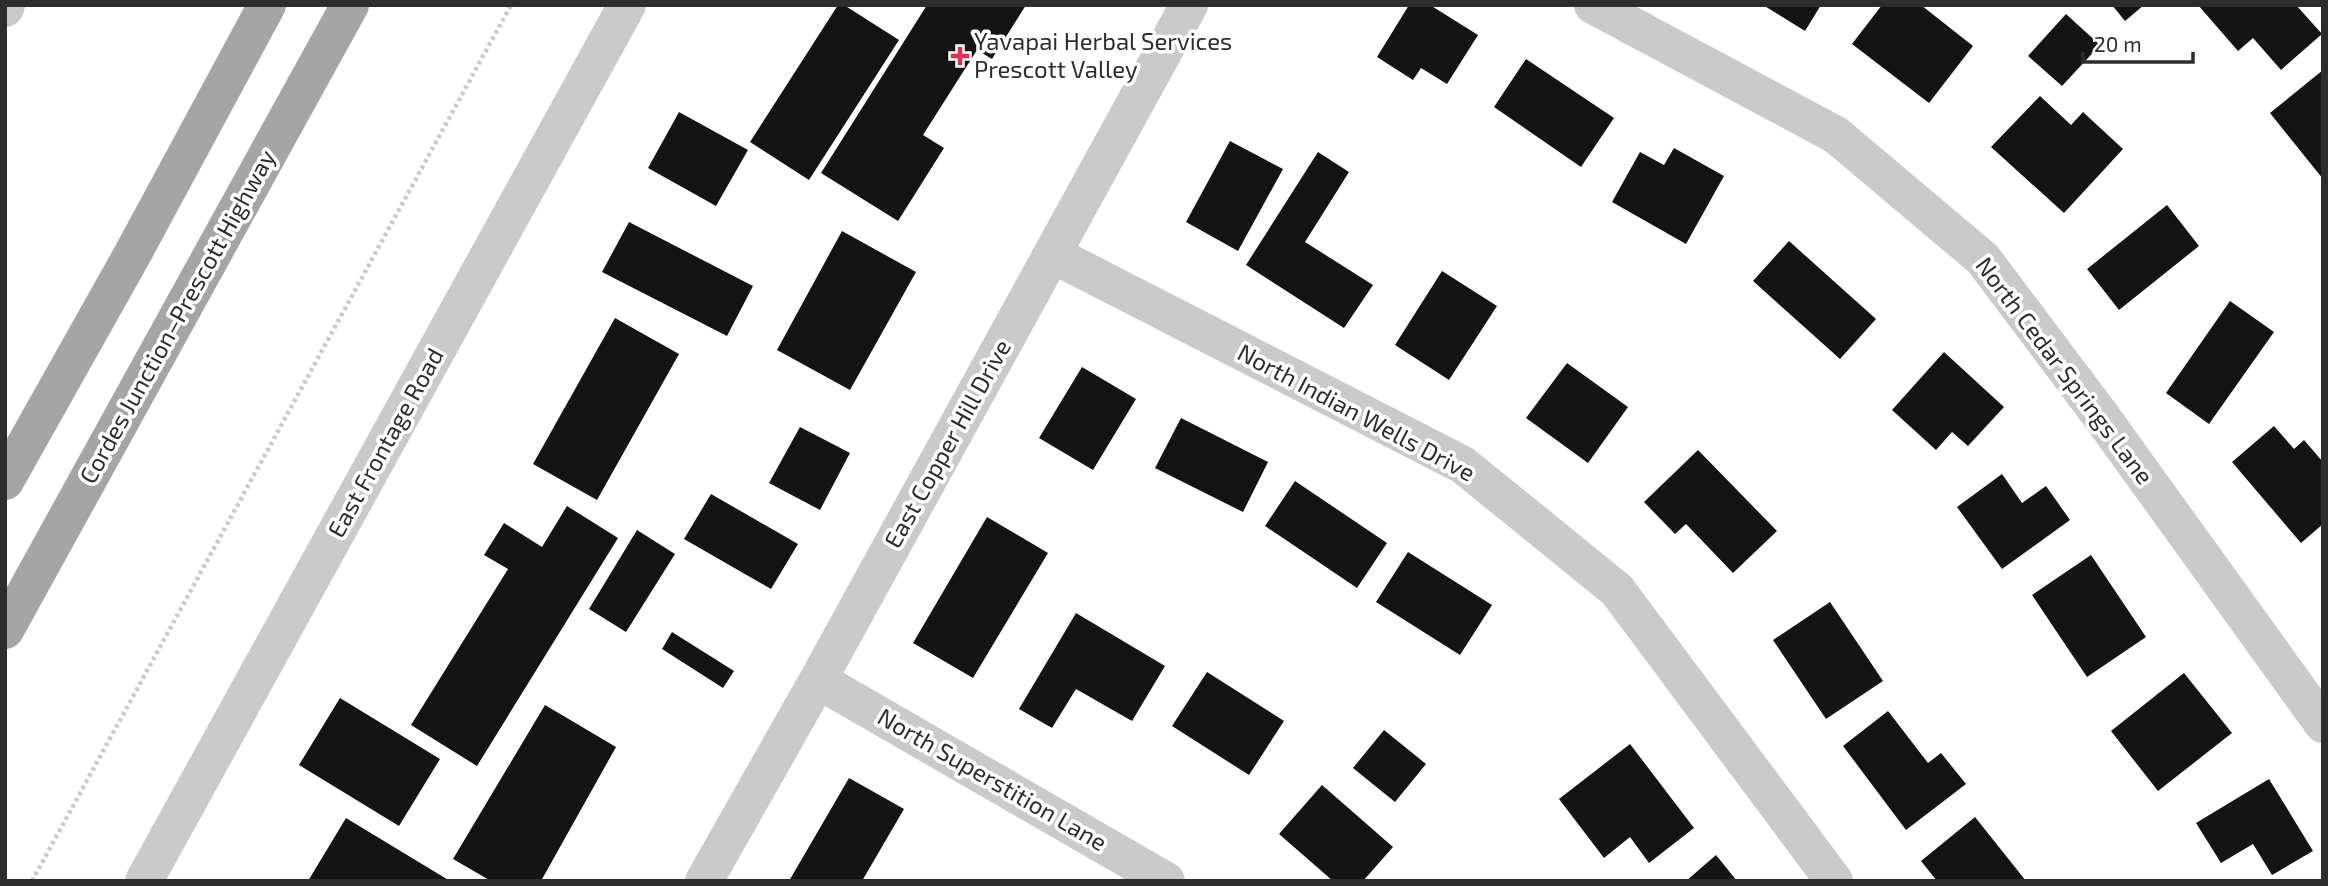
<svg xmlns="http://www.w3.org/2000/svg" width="2328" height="886" viewBox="0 0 2328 886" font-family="'Exo 2',sans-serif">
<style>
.building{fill:#141414}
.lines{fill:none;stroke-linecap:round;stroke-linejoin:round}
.path{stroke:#cacaca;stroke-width:4.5;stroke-dasharray:3.5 3.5;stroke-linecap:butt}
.minor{stroke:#cacaca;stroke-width:38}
.major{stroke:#a5a5a5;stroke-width:38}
.poi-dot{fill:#e03253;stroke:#fff;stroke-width:2.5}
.labels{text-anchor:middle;stroke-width:7;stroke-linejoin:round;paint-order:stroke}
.poi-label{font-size:24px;fill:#2d2d2d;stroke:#fff;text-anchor:start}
.street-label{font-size:24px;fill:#2d2d2d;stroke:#fff}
</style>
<rect width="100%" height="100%" fill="#fff"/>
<!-- building -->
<path class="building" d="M838,5H844L899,40L809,180L750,142Z
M927,5H1026L992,59L977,50L923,135L944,148L898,221L821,173Z
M1409,5H1430L1478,35L1447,84L1421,68L1413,80L1377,57Z
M1763,5H1821L1805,31Z
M1882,5H1921L1973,46L1929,103L1852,44Z
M2112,5H2144L2125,21Z
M2198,5H2296L2322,34L2281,70L2253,38L2238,51Z
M2066,14L2100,45L2062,86L2028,56Z
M1526,59L1614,118L1581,167L1494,107Z
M2323,70V179L2270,113Z
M2040,96L2071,125L2083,112L2123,149L2064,213L1991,147Z
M679,112L748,150L716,206L648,168Z
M1230,141L1283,169L1238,251L1186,222Z
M1674,148L1724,176L1686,244L1612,202L1640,152L1664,165Z
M1318,152L1349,172L1305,242L1373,285L1344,328L1246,265Z
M2167,205L2199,246L2119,310L2087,269Z
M629,222L753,286L727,336L602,272Z
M842,231L916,272L850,390L777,350Z
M1789,241L1876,319L1840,359L1753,281Z
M1442,271L1497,306L1449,380L1395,345Z
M2230,301L2274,332L2209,424L2166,393Z
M615,318L679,354L597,500L533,464Z
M1944,352L2004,407L1968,446L1952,432L1936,450L1892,410Z
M1567,363L1628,407L1588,463L1526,418Z
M1082,367L1136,399L1093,470L1039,438Z
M1181,418L1268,462L1243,512L1155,468Z
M2274,426L2294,449L2304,440L2323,462V524L2301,543L2232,462Z
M800,427L850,453L820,510L769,483Z
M1698,450L1777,531L1733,573L1686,524L1675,534L1644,502Z
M2002,474L2022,503L2046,486L2070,520L2002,569L1957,507Z
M1295,481L1387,543L1357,588L1265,526Z
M711,494L798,544L771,589L684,539Z
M567,506L618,538L477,766L411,725L508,569L484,555L504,523L542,547Z
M987,517L1048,553L973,678L913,643Z
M637,530L675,554L626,632L589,609Z
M1408,552L1492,605L1460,655L1376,602Z
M2091,555L2146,637L2087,677L2032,595Z
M1830,602L1883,681L1826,719L1773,640Z
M1076,613L1165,666L1132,721L1076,689L1052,728L1019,709Z
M672,632L734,671L723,688L662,649Z
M1207,672L1284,721L1249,775L1172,726Z
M2184,673L2232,733L2158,791L2111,731Z
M340,698L440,759L399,826L299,765Z
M545,705L616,747L541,881H491L453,859Z
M1888,711L1928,763L1941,753L1966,784L1906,830L1843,746Z
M1384,730L1426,764L1395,802L1353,768Z
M1630,744L1694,828L1649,863L1630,837L1604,858L1559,799Z
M849,778L904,809L862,881H789Z
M2269,779L2313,851L2272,875L2253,844L2221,863L2196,823Z
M1322,785L1393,847L1363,881H1333L1279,834Z
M1975,817L2026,881H1937L1921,861Z
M346,818L450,881H308Z
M1716,855L1737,881H1686Z"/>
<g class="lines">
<!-- path -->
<path class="path" d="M32,881L511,5"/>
<!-- minor -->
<path class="minor" d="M1593,5L1836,135L1983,259L2101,416L2323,724
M5,8L6,5
M1052,254L1463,465L1617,590L1834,881
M818,680L1166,881
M144,881L627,5
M704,881L818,680L1189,5"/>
<!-- major -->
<path class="major" d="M5,481L132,255L267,5
M5,630L350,5"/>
</g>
<!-- markers -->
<path class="poi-dot" d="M956.5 45.5h7v7h7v7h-7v7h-7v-7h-7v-7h7z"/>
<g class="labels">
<!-- poi labels -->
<g class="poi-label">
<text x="974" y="50">Yavapai Herbal Services<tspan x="974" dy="28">Prescott Valley</tspan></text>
</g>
<!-- street labels -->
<g class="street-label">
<text transform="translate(178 317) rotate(-61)" y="8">Cordes Junction–Prescott Highway</text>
<text transform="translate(2064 371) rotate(53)" y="8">North Cedar Springs Lane</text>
<text transform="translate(1356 413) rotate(28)" y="8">North Indian Wells Drive</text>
<text transform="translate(386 443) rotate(-61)" y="8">East Frontage Road</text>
<text transform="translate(948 444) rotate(-61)" y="8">East Copper Hill Drive</text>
<text transform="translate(992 780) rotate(30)" y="8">North Superstition Lane</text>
</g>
</g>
<!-- border -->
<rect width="2328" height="886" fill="none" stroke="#2d2d2d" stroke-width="14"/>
<!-- scale -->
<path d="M2083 52v10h110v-10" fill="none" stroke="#2d2d2d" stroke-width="3.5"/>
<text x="2094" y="52" font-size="21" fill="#2d2d2d" stroke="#ffffff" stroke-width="5" paint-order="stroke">20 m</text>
</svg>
